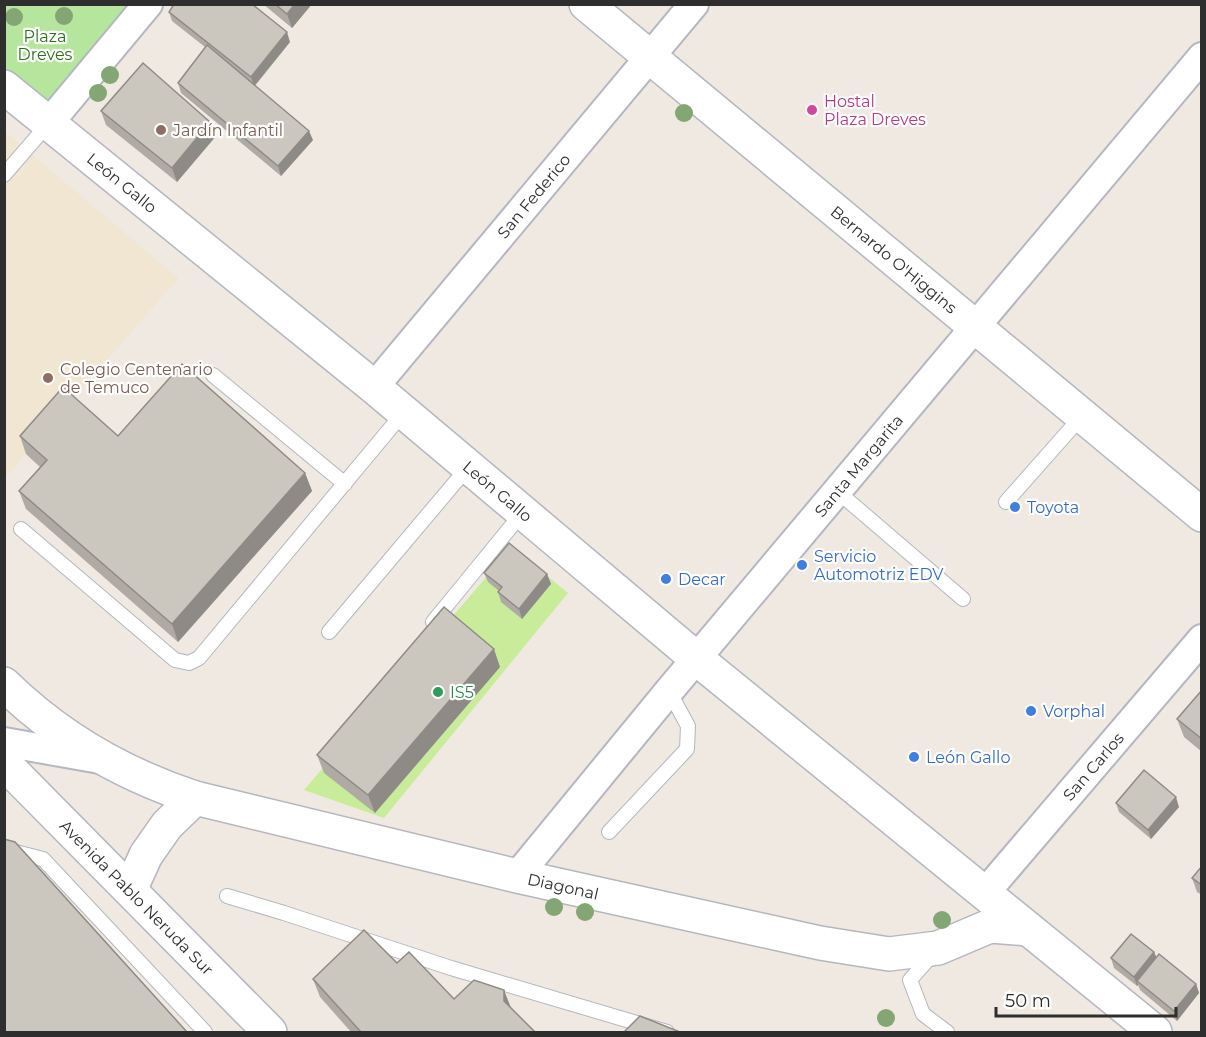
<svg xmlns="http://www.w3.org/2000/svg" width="1206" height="1037" viewBox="0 0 1206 1037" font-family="Montserrat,sans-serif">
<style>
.education{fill:#f0e6d1}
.green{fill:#b6e59e}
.pitch{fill:#c9ec9a}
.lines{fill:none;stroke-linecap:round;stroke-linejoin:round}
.service-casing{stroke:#b4b7c1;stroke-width:16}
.minor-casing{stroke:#b4b7c1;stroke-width:32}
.tertiary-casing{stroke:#b4b7c1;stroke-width:36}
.secondary-casing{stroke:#b4b7c1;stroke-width:36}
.service{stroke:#fff;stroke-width:14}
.minor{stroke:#fff;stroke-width:28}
.tertiary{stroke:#fff;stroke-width:33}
.secondary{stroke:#fff;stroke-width:33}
.tree{fill:#84a574}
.wall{fill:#afaba4}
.shaded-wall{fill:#8e8b86}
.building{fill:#cbc7bf;stroke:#8e8b86;stroke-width:1.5}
.hotel-dot{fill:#d1479c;stroke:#fff;stroke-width:2}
.education-dot{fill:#8d6e63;stroke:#fff;stroke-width:2}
.shop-dot{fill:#3f7fe0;stroke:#fff;stroke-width:2}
.leisure-dot{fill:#2e9e5b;stroke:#fff;stroke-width:2}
.labels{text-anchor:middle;stroke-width:4.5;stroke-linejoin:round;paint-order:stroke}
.park-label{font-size:16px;fill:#2c6e1b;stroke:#fff}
.hotel-label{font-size:16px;fill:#b23c85;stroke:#fff;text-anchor:start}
.education-label{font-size:16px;fill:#785e54;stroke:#fff;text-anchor:start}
.street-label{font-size:16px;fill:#2e2e2e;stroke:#fff}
.shop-label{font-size:16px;fill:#366cbe;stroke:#fff;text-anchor:start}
.leisure-label{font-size:16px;fill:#27864d;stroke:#fff;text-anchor:start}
</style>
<rect width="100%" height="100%" fill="#efe9e1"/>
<!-- education -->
<path class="education" d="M5,132L178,278L5,477Z"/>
<!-- green -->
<path class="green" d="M4,5H131L53,99L39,100L5,72Z"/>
<!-- pitch -->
<path class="pitch" d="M512,547L568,593L384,818L304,790Z"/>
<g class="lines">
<defs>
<path id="service" d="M4,175L48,124
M213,375L345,484
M837,491L963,599
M1006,502L1082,416
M21,529L175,660L189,663L199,658L404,412
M433,622L523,512
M329,632L469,466
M609,832L687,749L688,726L669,691
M4,849L43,859L205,1032
M227,896L284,913L451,968L667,1032
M932,955L910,980L923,1014L947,1032"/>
<g id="minor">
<path d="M48,124L148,4"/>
<path id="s1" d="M374,387L694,4"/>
<path d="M4,742L100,759"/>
<path id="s2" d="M517,876L669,691L1202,57"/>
<path id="s3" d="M984,894L1202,639"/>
</g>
<g id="tertiary">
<path id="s4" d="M4,87L374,387L697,659L1155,1032"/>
<path id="s5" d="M4,684C59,738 122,774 195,798L517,876L820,943L889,954L938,948L990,926L1028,929"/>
<path id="s6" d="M4,763L270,1032"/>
<path d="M130,890L146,855L167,825L195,798"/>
</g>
<g id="secondary">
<path id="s7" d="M586,4L1202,515"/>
</g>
</defs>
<!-- service casing -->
<use href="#service" class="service-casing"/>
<!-- minor casing -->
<use href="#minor" class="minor-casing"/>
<!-- tertiary casing -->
<use href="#tertiary" class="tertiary-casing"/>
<!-- secondary casing -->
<use href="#secondary" class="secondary-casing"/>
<!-- service -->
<use href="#service" class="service"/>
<!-- minor -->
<use href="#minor" class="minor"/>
<!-- tertiary -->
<use href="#tertiary" class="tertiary"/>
<!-- secondary -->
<use href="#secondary" class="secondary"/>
</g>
<!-- trees -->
<g class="tree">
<circle cx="64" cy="16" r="9"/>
<circle cx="14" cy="17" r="9"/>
<circle cx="110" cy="75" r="9"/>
<circle cx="98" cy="93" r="9"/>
<circle cx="684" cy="113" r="9"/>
<circle cx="554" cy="907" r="9"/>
<circle cx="585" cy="912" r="9"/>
<circle cx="942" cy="920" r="9"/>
<circle cx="886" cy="1018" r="9"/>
</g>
<!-- wall -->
<path class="wall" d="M263,4H312L292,28Z
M169,12L290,42L255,86L313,140L281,176L181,93L178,83L205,47L172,21Z
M101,111L216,136L177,182L106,125Z
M20,436L305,473L312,491L178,642L26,509L19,491L40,467L26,454Z
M484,573L547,574L551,584L522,619L501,602L498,592L499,591L488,582Z
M500,667L375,813L324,773L317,755Z
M1202,690V752L1184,737L1177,719Z
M1116,803L1179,807L1151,839L1119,812Z
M1202,866V895L1197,892L1192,878Z
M1154,952L1156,957L1196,984L1199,993L1177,1021L1140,990L1138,985L1137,986L1114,968L1111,958Z
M397,963L454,999L511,1008L535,1032H351L320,997L313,979Z"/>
<!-- shaded-wall -->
<path class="shaded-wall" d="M295,4H312L292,28L287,14Z
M287,32L290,42L254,86L251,77Z
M210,122L216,136L177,182L172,168Z
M309,131L313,140L281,176L278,166Z
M305,473L312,491L178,642L172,624Z
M547,574L551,584L522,619L519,609Z
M494,649L500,667L375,813L368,795Z
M1176,797L1179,807L1151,839L1148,830Z
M1154,952L1158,961L1137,981L1138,985L1137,986L1134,977Z
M1196,984L1199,993L1177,1021L1174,1011Z
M504,990L511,1008L504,1001Z"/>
<!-- building -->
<path class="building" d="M174,4H252L287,32L251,77L169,12Z
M275,4H295L287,14Z
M207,45L309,131L278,166L178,83Z
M143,63L210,122L172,168L101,111Z
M182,364L305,473L172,624L19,491L47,460L20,436L63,387L118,436Z
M509,543L547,574L519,609L498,592L502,587L484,573Z
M444,607L494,649L368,795L317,755Z
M1202,690V739L1177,719Z
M1144,770L1176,797L1148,830L1116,803Z
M4,839L15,842L187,1032H4Z
M1202,866V885L1192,878Z
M364,930L397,963L409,952L454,999L474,980L504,990V1001L535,1032H361L313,979Z
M1131,934L1154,952L1134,977L1111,958Z
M1159,954L1196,984L1174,1011L1137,981Z
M640,1016L680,1032H624Z"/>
<!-- markers -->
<circle class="hotel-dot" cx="812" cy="110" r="6"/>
<g class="education-dot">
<circle cx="161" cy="130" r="6"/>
<circle cx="48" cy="378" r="6"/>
</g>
<g class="shop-dot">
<circle cx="1015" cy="507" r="6"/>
<circle cx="802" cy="565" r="6"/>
<circle cx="666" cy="579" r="6"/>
<circle cx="1031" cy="711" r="6"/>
<circle cx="914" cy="757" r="6"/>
</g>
<circle class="leisure-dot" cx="438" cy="692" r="6"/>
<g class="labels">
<!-- park labels -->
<g class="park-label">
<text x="45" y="42">Plaza<tspan x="45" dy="18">Dreves</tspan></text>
</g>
<!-- hotel labels -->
<g class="hotel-label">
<text x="824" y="107">Hostal<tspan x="824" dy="18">Plaza Dreves</tspan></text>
</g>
<!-- education labels -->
<g class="education-label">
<text x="173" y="136">Jardín Infantil</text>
<text x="60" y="375">Colegio Centenario<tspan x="60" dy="18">de Temuco</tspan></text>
</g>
<!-- street labels -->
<g class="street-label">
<text dy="6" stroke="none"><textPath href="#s4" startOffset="152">León Gallo</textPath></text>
<text dy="6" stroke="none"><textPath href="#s1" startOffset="249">San Federico</textPath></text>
<text dy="6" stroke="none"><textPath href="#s7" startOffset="400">Bernardo O'Higgins</textPath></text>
<text dy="6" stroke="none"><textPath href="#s2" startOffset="534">Santa Margarita</textPath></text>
<text dy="6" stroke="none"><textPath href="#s4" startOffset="638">León Gallo</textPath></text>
<text dy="6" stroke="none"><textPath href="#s3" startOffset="168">San Carlos</textPath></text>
<text dy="6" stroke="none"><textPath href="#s5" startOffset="603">Diagonal</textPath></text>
<text dy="6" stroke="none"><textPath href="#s6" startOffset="189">Avenida Pablo Neruda Sur</textPath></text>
</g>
<!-- shop labels -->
<g class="shop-label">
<text x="1027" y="513">Toyota</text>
<text x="814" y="562">Servicio<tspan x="814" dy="18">Automotriz EDV</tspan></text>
<text x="678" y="585">Decar</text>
<text x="1043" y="717">Vorphal</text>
<text x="926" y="763">León Gallo</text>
</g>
<!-- leisure labels -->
<g class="leisure-label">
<text x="450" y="698">IS5</text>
</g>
</g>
<!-- border -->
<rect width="1206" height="1037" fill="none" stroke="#2e2e2e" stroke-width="12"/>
<!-- scale -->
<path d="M996 1007v9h180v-9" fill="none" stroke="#2e2e2e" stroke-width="3"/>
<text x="1005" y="1007" font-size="18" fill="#2e2e2e" stroke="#ffffff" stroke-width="4.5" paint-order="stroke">50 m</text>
</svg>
